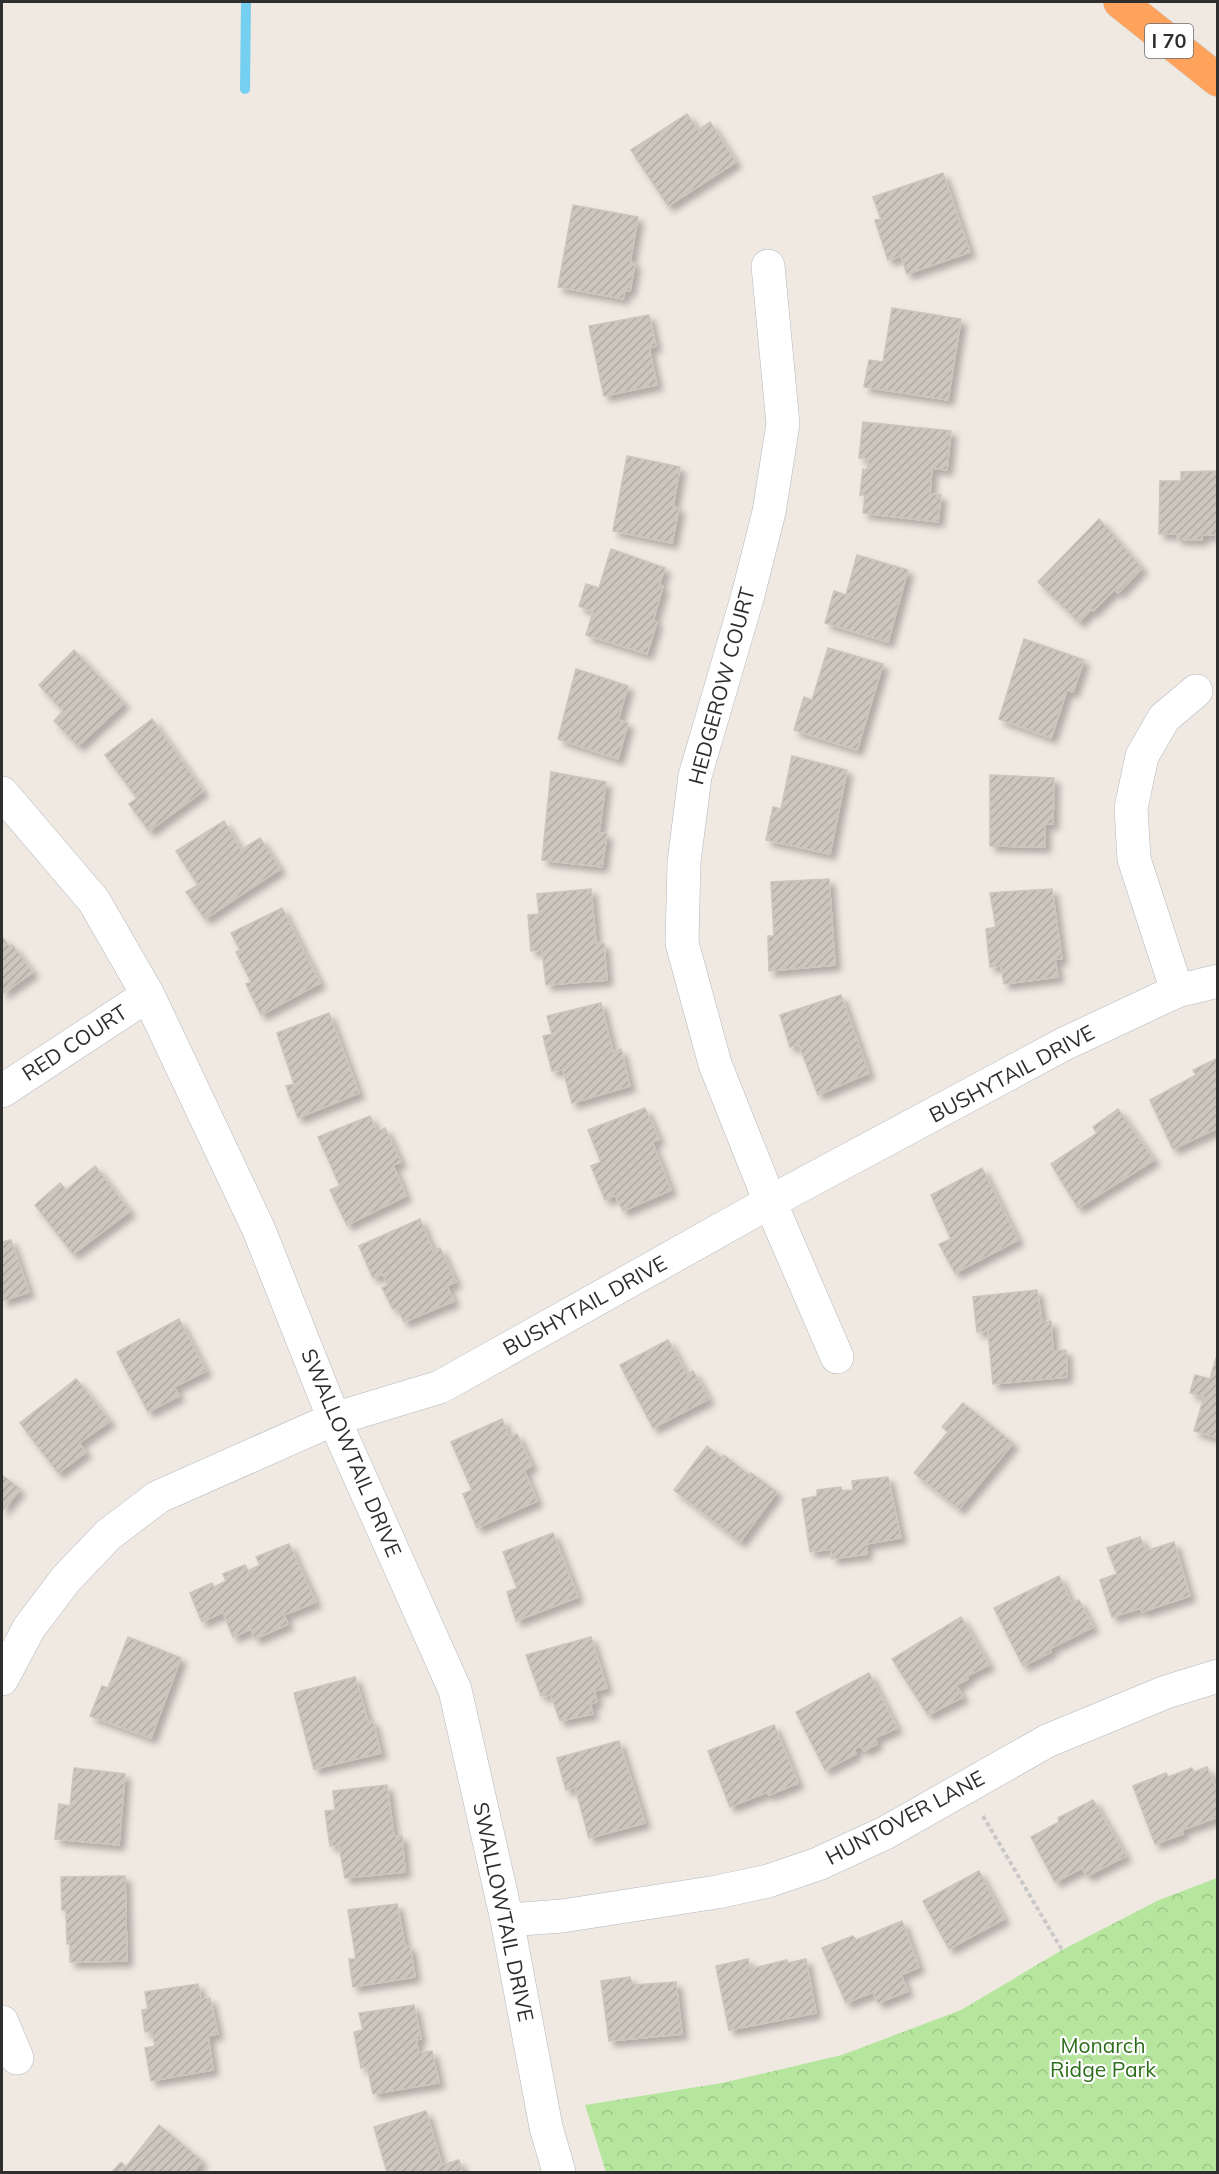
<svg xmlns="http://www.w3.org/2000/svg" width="1219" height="2174" viewBox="0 0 1219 2174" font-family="Mulish,sans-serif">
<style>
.park{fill:url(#park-crowns)}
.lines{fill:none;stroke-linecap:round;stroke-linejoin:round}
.stream{stroke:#75cff0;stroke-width:10}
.building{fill:url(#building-hatch);stroke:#cbc5ba;stroke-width:1.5;filter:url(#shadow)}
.minor-casing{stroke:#b4b7c1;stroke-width:34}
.highway-casing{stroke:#c9c9c9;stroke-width:34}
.path{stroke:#c9c9c9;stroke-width:4;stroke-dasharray:4.5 3;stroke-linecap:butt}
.minor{stroke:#fff;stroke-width:33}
.highway{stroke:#ffa35c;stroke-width:33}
.labels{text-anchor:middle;stroke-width:4.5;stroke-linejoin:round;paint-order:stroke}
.shield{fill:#fff;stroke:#6d6d6d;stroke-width:1.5}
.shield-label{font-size:20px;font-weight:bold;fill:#2e2e2e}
.street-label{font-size:21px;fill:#2e2e2e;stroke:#fff}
.park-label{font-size:21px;fill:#2c6e1b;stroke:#fff}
</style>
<defs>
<pattern id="park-crowns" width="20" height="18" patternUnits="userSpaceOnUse" patternTransform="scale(1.5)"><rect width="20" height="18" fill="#b6e59e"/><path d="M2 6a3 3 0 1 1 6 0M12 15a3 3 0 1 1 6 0" fill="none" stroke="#9dc588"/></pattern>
<pattern id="building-hatch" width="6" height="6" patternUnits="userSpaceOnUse" patternTransform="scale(1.5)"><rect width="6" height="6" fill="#cbc7bf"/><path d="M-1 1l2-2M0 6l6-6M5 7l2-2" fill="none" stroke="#afaba4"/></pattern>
<filter id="shadow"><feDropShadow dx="5.5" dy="5.5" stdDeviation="3" flood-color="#0004"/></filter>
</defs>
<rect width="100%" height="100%" fill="#efe9e1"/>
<!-- park -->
<path class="park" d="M1217,1878V2172H606L585,2105L722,2083L842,2055L961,2010L1062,1950L1159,1900Z"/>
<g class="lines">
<!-- stream -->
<path class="stream" d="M245,89L246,2"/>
</g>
<!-- building -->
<path class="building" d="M687,114L698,130L710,122L736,162L668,206L631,150Z
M943,173L970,252L907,274L901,256L888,260L875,220L881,219L873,197Z
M573,205L638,217L630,262L635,263L630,291L625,290L623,299L558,287Z
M892,308L961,319L948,400L864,387L869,360L883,362Z
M649,315L656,346L649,348L657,385L604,396L589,326Z
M863,422L951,431L947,470L932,468L930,494L941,495L938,522L863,513L865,495H860L863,469L867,470L869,459L859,458Z
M627,456L680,467L673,507L679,508L672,543L613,531Z
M1217,471L1218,546L1216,535H1202V540L1177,539V534H1159L1160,481H1181V472Z
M1099,519L1142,568L1118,593L1115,589L1093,611L1091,609L1079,622L1038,582Z
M611,549L665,568L659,585L663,586L653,621L657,622L647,654L586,635L593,612L579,606L586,584L599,588Z
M857,555L908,570L888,642L825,623L834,591L846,595Z
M1024,639L1084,660L1073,692L1067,690L1051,738L999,719Z
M828,648L883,664L857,750L794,730L804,697L812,700Z
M74,650L124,703L78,746L54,721L63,711L39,685Z
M576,669L628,686L618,720L628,723L618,759L558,739Z
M152,719L203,791L149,831L129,804L137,798L105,755Z
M792,756L847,770L830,854L766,840L773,807L781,809Z
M551,772L606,782L599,833L607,834L602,867L542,860Z
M990,775L1054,778L1053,824H1045V847L990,846Z
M224,821L241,850L260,838L280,869L205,919L186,892L198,885L176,851Z
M829,879L835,965L769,971L768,936H774L771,882Z
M591,889L596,943L604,944L607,980L546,985L542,950L531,951L528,915L539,914L537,894Z
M1052,889L1062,959H1055L1058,977L1004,984L1001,966L990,967L986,929L996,927L990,893Z
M282,908L320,983L261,1015L246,984L251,982L236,952L240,950L231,933Z
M2,937L10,947L12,945L33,972L2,994Z
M841,995L869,1073L818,1095L799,1045L790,1047L780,1015Z
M601,1003L613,1052L621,1049L630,1086L572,1103L563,1070L552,1071L543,1036L552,1034L547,1016Z
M329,1013L359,1093L298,1118L286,1086L294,1084L277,1033Z
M1218,1058V1128L1173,1149L1150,1100L1196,1075L1193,1070Z
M645,1108L659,1139L652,1142L671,1190L623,1211L615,1195L605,1200L591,1166L601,1162L588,1130Z
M1118,1109L1154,1160L1078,1208L1051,1164L1097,1133L1093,1127Z
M370,1116L377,1132L385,1128L401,1162L393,1165L406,1196L347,1225L330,1190L340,1186L318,1137Z
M95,1166L130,1211L73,1254L35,1205L60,1183L66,1190Z
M982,1168L1018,1240L955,1273L939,1244L951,1239L931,1195Z
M420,1219L433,1251L440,1248L456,1282L447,1286L454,1301L404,1322L397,1307L393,1309L382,1288L388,1285L382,1274L373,1278L359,1246Z
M11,1240L29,1292L2,1301V1242Z
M1037,1290L1042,1322L1051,1321L1053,1351L1066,1350L1067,1377L993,1384L988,1331L977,1332L973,1297Z
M179,1319L206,1371L174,1387L179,1396L148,1412L117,1352Z
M668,1340L687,1374L693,1371L709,1399L653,1428L620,1365Z
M1216,1358H1218V1438L1194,1431L1204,1397L1190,1393L1195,1375L1210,1379Z
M76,1379L110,1421L79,1443L86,1452L58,1473L20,1423Z
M963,1403L1013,1443L959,1509L914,1473L948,1432L942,1427Z
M502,1419L509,1437L517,1434L532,1466L524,1470L537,1501L477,1528L463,1494L472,1490L451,1442Z
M707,1446L722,1458L724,1455L749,1475L751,1473L777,1492L740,1542L674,1490Z
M2,1475L20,1489L2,1511Z
M888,1477L901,1538L866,1544L867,1554L832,1559L831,1549L810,1552L802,1499L817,1496V1490L841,1487L842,1491L853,1490L852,1481Z
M553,1533L578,1597L516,1621L507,1592L517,1588L503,1552Z
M1140,1537L1146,1551L1174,1542L1190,1596L1142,1612L1141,1608L1112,1617L1100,1580L1117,1574L1107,1548Z
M289,1544L316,1602L284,1615L288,1624L255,1639L251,1629L233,1637L223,1612L202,1622L190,1593L212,1583L214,1587L226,1581L223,1574L245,1565L248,1571L260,1565L256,1557Z
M1059,1576L1072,1604L1079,1600L1093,1627L1049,1649L1051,1652L1023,1666L994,1608Z
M961,1617L989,1665L967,1676L968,1679L956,1685L963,1697L928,1715L892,1659Z
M128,1637L181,1658L151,1738L90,1716L102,1686L108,1688Z
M591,1637L607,1688L594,1691L597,1702L590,1704L593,1714L560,1721L551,1695L541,1696L526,1655Z
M869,1673L897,1728L875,1738L877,1744L864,1751L861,1746L854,1749L856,1754L825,1770L796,1712Z
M355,1677L368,1721H373L381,1753L314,1769L294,1693Z
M774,1725L798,1783L769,1795L767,1792L730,1807L708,1751Z
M619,1741L645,1823L589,1838L575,1787L566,1790L557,1758Z
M1207,1767L1218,1794V1817L1182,1830L1183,1834L1155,1844L1133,1786L1166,1773L1168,1777L1192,1768L1194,1772Z
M74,1768L125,1774L119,1845L55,1839L59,1804L70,1806Z
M387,1785L394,1836H402L405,1872L345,1878L339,1845L330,1846L325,1811L335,1810L333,1791Z
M1093,1800L1126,1856L1087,1876L1082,1868L1055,1882L1031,1837L1059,1822L1058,1818Z
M979,1871L1004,1919L949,1949L923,1901Z
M125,1876L127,1961L70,1962V1944H67L66,1911L62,1910L61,1877Z
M397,1904L405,1946H410L415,1977L353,1987L349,1959H356L348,1910Z
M902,1921L919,1967L901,1975L908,1991L878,2003L873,1992L846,2003L822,1948L853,1936L856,1940Z
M748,1959L750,1969L787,1960L788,1963L806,1959L816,2013L729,2030L716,1966Z
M630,1977L632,1985L676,1982L682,2034L609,2041L601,1981Z
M198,1984L201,1999L210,1998L218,2034L208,2036L213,2070L151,2081L145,2048L155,2046L152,2031L145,2032L142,2010L148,2009L145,1992Z
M414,2005L421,2039L416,2040L419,2053L432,2051L439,2083L373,2094L367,2066L361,2068L354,2032L363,2030L359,2013Z
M426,2111L442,2165L459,2160L462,2172H387L374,2127Z
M159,2125L202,2161L193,2172H112L121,2162L126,2167Z"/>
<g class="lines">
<defs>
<path id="minor" d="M768,266L783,424L769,512L748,595L695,776L684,862L682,943L715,1064L770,1202L837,1357
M2,793L94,901L148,995L259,1230L334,1419L455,1690L507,1920L546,2127L559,2172
M1177,991L1134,859L1131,808L1142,756L1164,718L1196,691
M2,1091L148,995
M2,1679L29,1628L66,1579L108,1535L158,1497L334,1419L440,1387L770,1202L1064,1044L1177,991L1218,981
M507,1920L562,1916L717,1892L768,1881L818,1864L885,1833L1047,1741L1166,1692L1218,1676
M2,2022L17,2058"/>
<path id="highway" d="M1120,2L1218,80"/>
</defs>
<!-- minor casing -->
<use href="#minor" class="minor-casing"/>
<!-- highway casing -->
<use href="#highway" class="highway-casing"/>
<!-- path -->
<path class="path" d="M983,1816L1062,1950"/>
<!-- minor -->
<use href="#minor" class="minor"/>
<!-- highway -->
<use href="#highway" class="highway"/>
</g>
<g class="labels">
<!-- shield labels -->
<rect class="shield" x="1145" y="24" width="48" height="34" rx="4.5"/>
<g class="shield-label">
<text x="1169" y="48">I 70</text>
</g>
<!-- street labels -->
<g class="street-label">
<text transform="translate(722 686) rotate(-75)" y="7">HEDGEROW COURT</text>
<text transform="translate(75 1043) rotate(-33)" y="7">RED COURT</text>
<text transform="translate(1012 1074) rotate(-28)" y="7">BUSHYTAIL DRIVE</text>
<text transform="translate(585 1306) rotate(-29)" y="7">BUSHYTAIL DRIVE</text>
<text transform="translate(351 1453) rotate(67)" y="7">SWALLOWTAIL DRIVE</text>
<text transform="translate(905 1818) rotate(-28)" y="7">HUNTOVER LANE</text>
<text transform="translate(503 1912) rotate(78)" y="7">SWALLOWTAIL DRIVE</text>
</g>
<!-- park labels -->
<g class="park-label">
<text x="1103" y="2053">Monarch<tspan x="1103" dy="24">Ridge Park</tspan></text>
</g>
</g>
<!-- border -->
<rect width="1219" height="2174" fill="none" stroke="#2e2e2e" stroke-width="6"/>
</svg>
